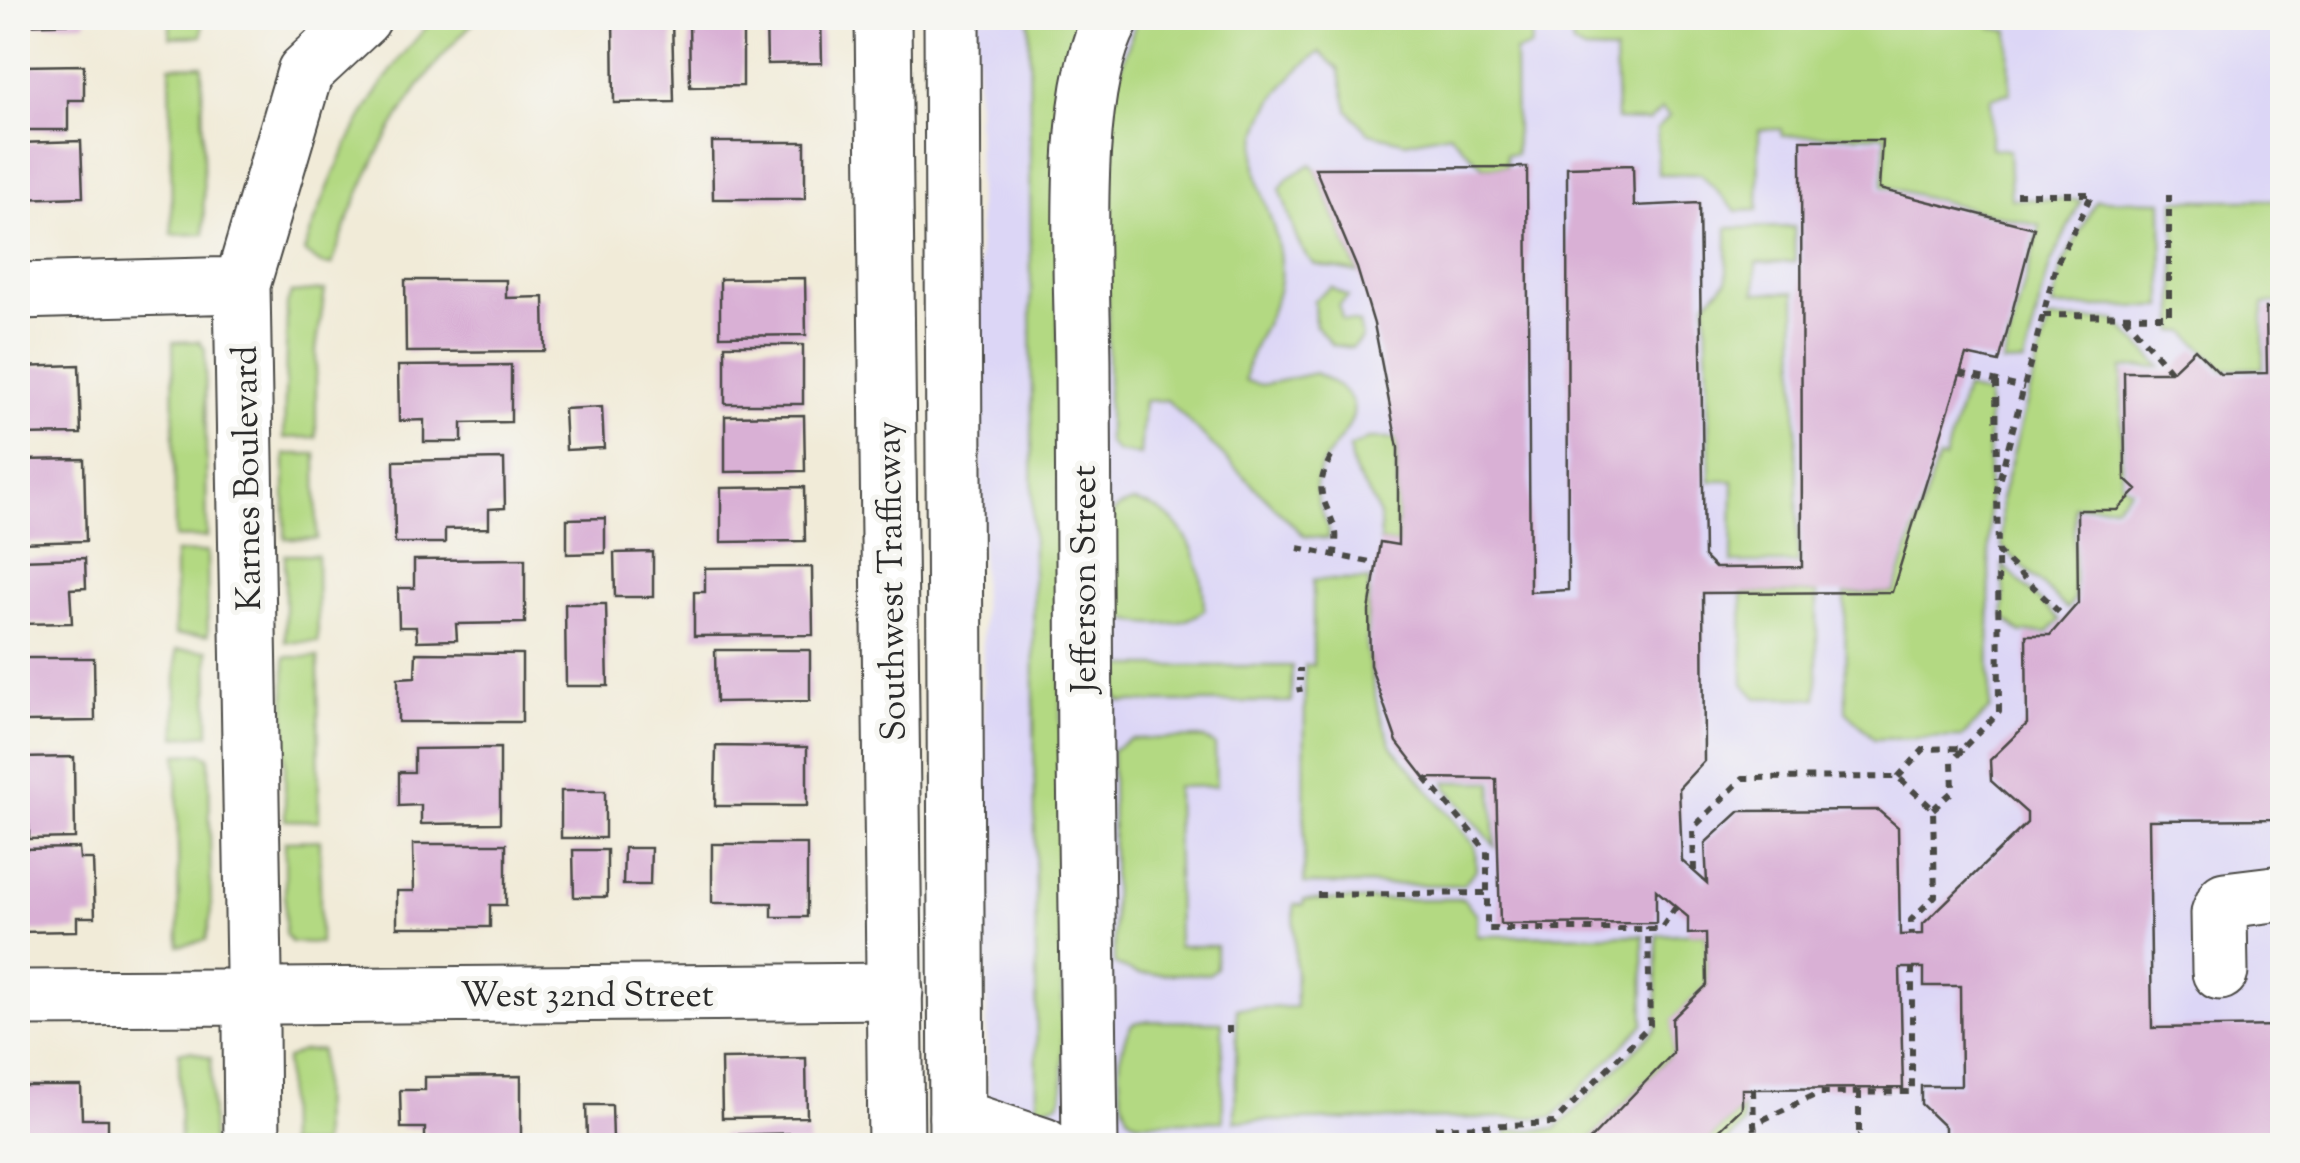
<svg xmlns="http://www.w3.org/2000/svg" width="2300" height="1163" viewBox="0 0 2300 1163" font-family="'Sorts Mill Goudy',serif">
<style>
.built{fill:#dcd6f6}
.green{fill:#b3d982;stroke:#6f8256;stroke-width:2.5}
.building{fill:#d9b0d5}
.lines{fill:none;stroke-linecap:round;stroke-linejoin:round}
.minor-casing{stroke:#494845;stroke-width:59}
.major-casing{stroke:#494845;stroke-width:59}
.path{stroke:#494845;stroke-width:6;stroke-dasharray:8 8;stroke-linecap:butt}
.minor{stroke:#fff;stroke-width:55}
.major{stroke:#fff;stroke-width:55}
.labels{text-anchor:middle;stroke-width:10;stroke-linejoin:round;paint-order:stroke}
.street-label{font-size:35px;fill:#2b2b2b;stroke:#f6f6f2}
</style>
<rect width="100%" height="100%" fill="#f6f6f2"/>
<filter id="ink" filterUnits="userSpaceOnUse"><feTurbulence type="fractalNoise" baseFrequency=".01" numOctaves="2"/><feDisplacementMap in="SourceGraphic" scale="20" xChannelSelector="R" yChannelSelector="G"/><feConvolveMatrix kernelMatrix="1 2 1 2 8 2 1 2 1" color-interpolation-filters="sRGB"/></filter>
<filter id="wash" filterUnits="userSpaceOnUse"><feTurbulence type="fractalNoise" baseFrequency=".0048" numOctaves="4" result="noise"/><feDisplacementMap in="SourceGraphic" scale="40" xChannelSelector="R" yChannelSelector="G"/><feGaussianBlur stdDeviation="2.25" result="paint"/><feColorMatrix in="noise" values="0 0 0 0 0 0 0 0 0 0 0 0 0 0 0 0 0 1.4 0 .05"/><feComposite in="paint" operator="in"/></filter>
<g filter="url(#wash)">
<rect width="100%" height="100%" fill="#f1ebd8"/>
<!-- built -->
<path class="built" d="M976,18H2282V1145H988Z"/>
<!-- green -->
<path class="green" d="M170,18H202V36L170,37Z
M435,18H478C406,88 363,170 332,265L321,264L304,252C334,164 370,86 435,18Z
M1029,18H1085L1067,65L1057,126L1063,1093L1059,1103L1037,1109Z
M1137,18H1535L1530,48L1515,52L1516,154H1506V167H1483L1449,133L1406,142L1369,133L1348,110L1339,70L1320,52C1275,85 1242,132 1261,190C1271,221 1283,247 1280,280C1276,317 1247,345 1245,381L1262,385L1315,373C1400,411 1318,441 1316,486C1315,506 1330,521 1329,539L1304,536L1167,400L1144,401L1140,455L1117,452L1108,442V109Z
M1570,18H1992V28L2009,31L2010,93L1991,98V148L2009,150L2011,199L2081,200L2050,265L2024,363L2003,364L2040,226L1883,186L1886,135L1782,136L1781,129L1759,130L1758,210L1736,211L1701,174H1658L1657,129L1669,116L1662,109L1649,121L1617,120L1615,52L1584,51L1573,45Z
M202,65L204,234L172,235L170,66Z
M1311,164L1315,168L1358,273L1314,264C1293,245 1291,216 1280,189L1288,178Z
M2096,200L2162,201L2163,307H2052L2063,264Z
M2175,200H2282V303L2263,304V368L2223,369L2186,332L2175,331Z
M1794,227L1795,262L1756,263L1755,293L1795,292L1798,563H1732L1733,481H1710L1706,302L1727,281V228Z
M1331,287L1348,297L1339,305L1342,320L1359,323L1362,338L1352,348L1332,345L1315,325L1314,300Z
M325,290L316,350V437L284,438L287,304L291,293Z
M2049,320H2115L2161,367L2122,368L2121,482L2131,489L2115,505L2074,506V600L2067,609L2002,547L2001,499Z
M199,341L205,349L207,537L175,538L173,342Z
M1965,389L1988,395L1990,709L1962,737L1874,739L1846,711L1845,594L1894,593L1938,458L1944,459Z
M1368,439H1397L1398,545L1380,542C1386,493 1349,487 1350,448Z
M285,454H316L317,539H285Z
M1133,502C1186,509 1204,564 1204,610C1182,629 1134,628 1112,611C1105,596 1102,528 1112,514C1117,507 1125,504 1133,502Z
M207,552L208,635H175V553Z
M285,555H317L318,642H285Z
M2003,565L2059,620L2048,632L2021,633L2004,618Z
M1313,580H1369L1366,647L1378,710L1392,746L1475,846L1476,870L1462,885L1304,884L1305,665H1313Z
M1742,593H1817V698H1757L1743,683Z
M176,650H208L209,734L176,737Z
M285,657H318L319,821L285,820Z
M1123,666H1292L1291,702H1122L1109,691L1113,669Z
M1131,739L1203,738L1215,745L1216,786L1176,787L1178,946H1216V968L1209,974H1138L1114,964L1112,750Z
M202,753L209,756L211,915L206,940L179,946L177,754Z
M1446,782H1492L1495,846L1447,788Z
M320,840V943L291,942L285,934V841Z
M1463,899L1477,914V936L1643,935L1644,1024L1553,1117L1235,1121L1237,1008L1296,1007L1294,905H1303L1304,900Z
M1706,933L1707,985L1673,1019V1053L1584,1145H1507V1131L1556,1129L1657,1028V935Z
M1145,1021L1222,1022L1223,1121L1137,1122L1129,1117C1116,1096 1116,1040 1134,1023Z
M321,1050L322,1145H287L286,1059L301,1051Z
M191,1051L211,1058L212,1145H180L179,1052Z
M1742,1108L1743,1125L1724,1145L1702,1146Z"/>
<g id="blocks">
<!-- building -->
<path class="building" d="M18,18H86V23L18,25Z
M613,18H672L674,102L614,103Z
M689,18H743V86L690,87Z
M766,18H821L822,63L767,64Z
M84,65V100H68V130H19L18,66Z
M1801,140H1882L1879,189L2034,228L1999,362L1966,355L1892,592L1703,593L1704,761L1679,788L1682,861L1707,883L1705,843L1740,811L1878,810L1898,827L1900,935L1923,934V924L2027,823V813L1991,781L1990,760L2027,724L2026,635H2050L2078,603L2077,510H2117L2137,490L2125,479L2124,372H2171L2195,349L2220,374L2267,373L2266,308H2282L2279,819L2149,820L2152,1028L2282,1026V1146H2197L2196,1138L2136,1140V1146H1945V1127L1921,1104V1086H1961L1960,986H1924V968H1900L1903,1088L1742,1089V1108L1702,1146H1584L1673,1053L1672,1019L1707,985L1706,933L1688,934V917L1656,890V923L1500,924L1496,779L1425,778L1397,742L1370,665L1369,611L1380,542L1398,545V448L1374,324L1357,268L1315,168L1527,167L1530,592L1568,590L1567,167L1633,165L1634,206L1699,203L1704,557L1715,568L1802,567Z
M81,141L83,197L18,199V143Z
M712,142H805V199H713Z
M805,278L806,335L720,336V279Z
M405,280H506V298L544,297L545,351L406,352Z
M725,345H803V404H725Z
M79,365L81,434L18,435V367Z
M511,365V422L462,423V442H424V420L399,421L398,366Z
M602,407L604,448L566,450L564,409Z
M804,415L805,471L725,472V416Z
M84,459L86,541L18,543V460Z
M504,459L505,508L489,509V528L445,529V543H395L394,461Z
M804,487L805,541L721,542V488Z
M605,518V553L567,554V519Z
M653,552V597H615L614,553Z
M85,558L86,588L70,589L72,623L18,624V560Z
M525,559V623L456,624L457,640L417,641L416,627H399L398,588H414V560Z
M812,567L813,635L694,636V592H705V568Z
M565,604H606L608,686H566Z
M715,650H810V701L716,702Z
M416,653L522,654V722H398V678L415,677Z
M24,658H94L95,721L25,722Z
M716,746L807,747V806H715Z
M500,748V823L421,824V805L399,806V772H414V749Z
M74,757L75,838L29,839V826H18V758Z
M561,791H605V838H561Z
M413,844H506V905H490V927H397V891H414Z
M712,844H807V917H772V903H712Z
M79,848L80,859H93L95,917H77V931L18,932V849Z
M624,848H651L650,885H623Z
M573,850H607V897H574Z
M806,1058L807,1117L722,1118L721,1059Z
M521,1076V1141L425,1142V1128H401L400,1090H425V1077Z
M18,1086H81L82,1119H108V1146H18Z
M586,1105H612L613,1140L587,1139Z
M809,1133V1146H721V1135Z"/>
</g>
</g>
<g filter="url(#ink)">
<use href="#blocks" fill-opacity="0" stroke="#494845" stroke-width="2.5"/>
<g class="lines">
<defs>
<path id="minor" d="M18,291L242,285
M254,971L242,285L305,72L363,18
M2220,972L2219,913L2225,900L2282,893
M278,996L895,991
M18,998L224,997
M251,1026L252,1146
M957,1117L1044,1146
M1090,1146C1086,887 1083,629 1083,370C1083,278 1068,95 1112,18"/>
<path id="major" d="M883,18L896,1146
M952,18L957,1146"/>
</defs>
<!-- minor casing -->
<use href="#minor" class="minor-casing"/>
<!-- major casing -->
<use href="#major" class="major-casing"/>
<!-- path -->
<path class="path" d="M2016,194H2092L2056,265L2043,315L1997,489L1998,552L2065,618
M2043,315L2169,316V195
M2124,316L2171,372
M1960,373L2024,388
M1996,381L1997,478
M1331,457C1312,492 1325,498 1335,529C1338,535 1335,548 1335,555
M1298,548L1375,563
M1300,668V672
M1300,678V681
M1299,687L1300,692
M2279,772L2282,773
M1898,777L1924,749L1963,748L1999,712L1998,553
M1425,778L1487,851V929H1648
M1933,809L1953,791L1952,761L1963,749
M1694,871L1693,828L1743,778L1898,777L1933,809L1935,896L1911,920L1912,935
M1317,895L1487,893
M1229,1033V1026
M1753,1089L1754,1124
M1859,1092V1146
M1487,1126V1146
M1435,1128L1554,1123L1650,1025L1648,929H1661L1676,907
M1757,1146L1754,1124L1819,1093L1912,1092V968
M1845,1146L1859,1136"/>
<!-- minor -->
<use href="#minor" class="minor"/>
<!-- major -->
<use href="#major" class="major"/>
</g>
</g>
<g class="labels">
<!-- street labels -->
<g class="street-label">
<text transform="translate(246 478) rotate(-91)" y="12">Karnes Boulevard</text>
<text transform="translate(1083 579) rotate(-90)" y="12">Jefferson Street</text>
<text transform="translate(890 581) rotate(-91)" y="12">Southwest Trafficway</text>
<text x="587" y="1006">West 32nd Street</text>
</g>
</g>
<!-- margin -->
<rect width="2300" height="1163" fill="none" stroke="#f6f6f2" stroke-width="60"/>
</svg>
